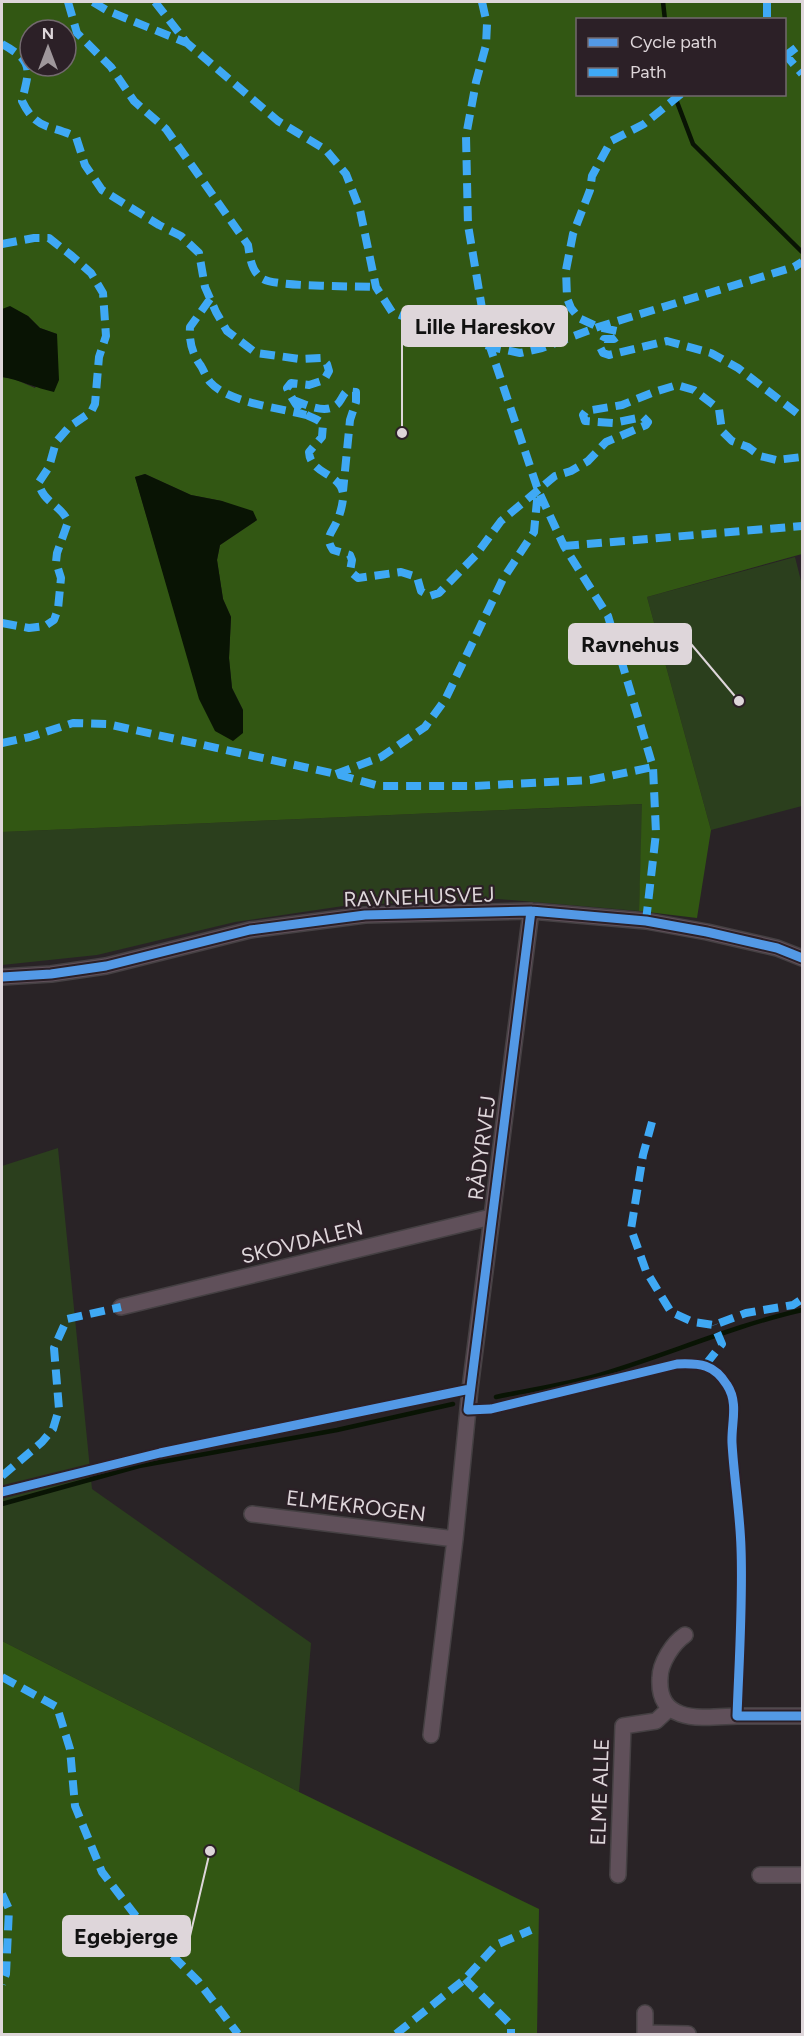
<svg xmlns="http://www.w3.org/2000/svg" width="804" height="2036" viewBox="0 0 804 2036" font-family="Figtree,sans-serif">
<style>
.green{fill:#2b3f1d}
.forest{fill:#325713;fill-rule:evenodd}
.water{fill:#091404}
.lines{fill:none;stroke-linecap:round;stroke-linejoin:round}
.stream{stroke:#091404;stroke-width:4.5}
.minor-casing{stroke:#454043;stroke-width:18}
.minor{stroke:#60505a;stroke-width:15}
.quiet{stroke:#3fa9f5;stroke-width:8;stroke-dasharray:15 8;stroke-linecap:butt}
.cycleway-casing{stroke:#2c2027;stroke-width:13}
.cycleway{stroke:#5399e6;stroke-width:9}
.labels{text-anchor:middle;stroke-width:4.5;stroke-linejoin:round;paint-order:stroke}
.street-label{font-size:21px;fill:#ded6da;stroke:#2c2027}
.leader{fill:none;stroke:#ded6da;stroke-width:2}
.callout-dot{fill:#ded6da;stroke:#2c2027;stroke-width:2}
.callout{fill:#ded6da;stroke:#ded6da;stroke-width:2}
.callout-label{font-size:22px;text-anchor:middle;font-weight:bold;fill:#111}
</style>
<rect width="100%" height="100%" fill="#292326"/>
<!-- green -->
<path class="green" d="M795,557L802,585V806L711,830L647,597Z
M643,804L639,911L498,899L350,905L235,922L97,955L2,965V832Z
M58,1148L92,1489L311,1643L299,1792L2,1641V1166Z"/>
<!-- forest -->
<path class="forest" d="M2,2H802V554L647,597L711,830L697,918L639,911L642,804L2,832V377L14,379L35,388L57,350V334L40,328L28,316L2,309ZM578,20H784V94H578ZM30,30H66V66H30ZM145,474L191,495L222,501L257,520L220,545L217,560L223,599L231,617L229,658L232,688L243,710L188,657L135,477Z
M2,1641L299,1792L539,1909L537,2034H2Z"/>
<!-- water -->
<path class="water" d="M10,306L28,316L40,328L57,334L59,380L54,392C36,388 20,380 2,377V309Z
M145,474L191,495L222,501L253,511L257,520L220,545L217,560L223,599L231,617L229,658L232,688L243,710V733L233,741L215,731L199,699L135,477Z"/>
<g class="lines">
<!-- stream -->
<path class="stream" d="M663,2L665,20
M674,94L693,144L802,252
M496,1397C529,1390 563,1385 596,1376C665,1356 732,1326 802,1310
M2,1504L139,1466L337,1430L453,1404"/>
<defs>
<path id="minor" d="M2,977L51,974L106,966L250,930L365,915L531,911L646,921L707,932L777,948L802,958
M121,1307L491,1217
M252,1514L455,1539
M685,1635C673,1643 660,1663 660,1678C657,1726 706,1717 737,1716C759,1716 781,1716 802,1716
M431,1735L455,1539L470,1389L531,911
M618,1875L623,1726L656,1721L670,1708
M760,1875H802
M645,2013V2033L688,2034"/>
</defs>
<!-- minor casing -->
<use href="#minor" class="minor-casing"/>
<!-- minor -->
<use href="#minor" class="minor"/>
<!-- quiet -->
<path class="quiet" d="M68,2L77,33L111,67L134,101L166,129L248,245C250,257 251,272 263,279C277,287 355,286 376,287
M93,2L108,11L187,43
M155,2L187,43L278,121L326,150L346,174L360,210L376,287L392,312L415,321L491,347L520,353L542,348L598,327L794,267L802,262
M482,2L487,24L486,45L476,82L466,136L468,225L487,338L538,490L564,546L608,616L653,767L656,833L646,921
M767,2V20
M2,44C35,62 29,70 22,101C37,132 51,124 76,137L85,165L102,190L159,225L181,236L199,253L205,287L216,312L227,331L256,353L300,359L321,358L327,364L329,371L324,380L309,385L291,383L287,388C291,397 297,408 305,414C311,418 315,417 323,424L322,437L309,452C310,474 340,473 343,493C344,500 340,515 337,521C332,533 324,537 333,550L350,555L352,560L350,571L358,578L401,572L417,577L421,591L430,596L439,593L476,555L501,521L555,476L571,471L588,461L606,442L646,425L648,422L643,417L613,423L585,421L583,415L586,411L622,405L654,392L677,385L694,390L719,409L722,431L732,441L748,447L760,456L776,460L802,457
M784,53L802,74
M784,57L802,43
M681,94L644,124L611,141L592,176L590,190L573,234L566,270L567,298L571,308L579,318L598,327L617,331L618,336L614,339H604L600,347L603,353L609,355L667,341L711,353L738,368L802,417
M2,244L34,238H49L72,256L91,273L103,293L106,336L99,357L95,404L91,412L69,427L56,442L49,467L39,482C41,502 62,505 68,522L57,553L56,562L61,578L58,609L54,620L45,626L29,628L2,623
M210,299L190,327C189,341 192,354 201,366C204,371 206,377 210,382C228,403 281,408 306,415
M293,400C305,404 323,414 335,406C341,403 342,395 347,391L356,392V402L350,420L343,491
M564,546L802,526
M2,743L30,737L73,723L107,724L336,774L379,786H473L590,780L653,767
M336,774L381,757L425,727L445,700L503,579L534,532L538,490
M652,1122L643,1155L631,1229L646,1271L671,1312L693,1322L714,1325L746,1313L793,1305L802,1299
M706,1364L722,1344L714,1325
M2,1476L42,1442L53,1429L59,1409L54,1348L67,1319L121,1307
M2,1677L57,1707L70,1749L75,1806L102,1872L145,1928L198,1981L238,2034
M2,1894L9,1909L6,1974L2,1984
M465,1979L511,2025V2034
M396,2034L465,1979L496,1945L531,1930"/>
<defs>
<path id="cycleway" d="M531,911L468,1410L491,1409L677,1364C700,1363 714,1364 727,1385C739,1403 731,1424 732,1443C734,1478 740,1513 741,1548C743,1602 739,1661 737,1716H802
M2,977L51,974L106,966L250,930L365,915L531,911L646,921L707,932L777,948L802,958
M2,1492L160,1453L470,1389"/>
</defs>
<!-- cycleway casing -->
<use href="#cycleway" class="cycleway-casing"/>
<!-- cycleway -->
<use href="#cycleway" class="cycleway"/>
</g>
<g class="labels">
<!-- street labels -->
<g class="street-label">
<text transform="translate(419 897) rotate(-2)" y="7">RAVNEHUSVEJ</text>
<text transform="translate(482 1148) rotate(-83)" y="7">RÅDYRVEJ</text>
<text transform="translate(302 1242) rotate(-14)" y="7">SKOVDALEN</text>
<text transform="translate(356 1506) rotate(7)" y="7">ELMEKROGEN</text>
<text transform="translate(600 1792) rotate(-88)" y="7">ELME ALLE</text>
</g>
</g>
<!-- callouts -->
<path class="leader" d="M402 433L402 326M739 701L691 644M210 1851L190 1936"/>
<g class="callout-dot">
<circle cx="402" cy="433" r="6"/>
<circle cx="739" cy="701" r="6"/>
<circle cx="210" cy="1851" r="6"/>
</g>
<g class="callout">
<rect x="402" y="306" width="165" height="40" rx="6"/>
<rect x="569" y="624" width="122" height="40" rx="6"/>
<rect x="63" y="1916" width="127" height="40" rx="6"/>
</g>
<g class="callout-label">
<text x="485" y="334">Lille Hareskov</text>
<text x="630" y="652">Ravnehus</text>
<text x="126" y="1944">Egebjerge</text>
</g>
<!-- border -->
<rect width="804" height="2036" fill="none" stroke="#ded6da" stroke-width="6"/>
<!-- legend -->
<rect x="576" y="18" width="210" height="78" fill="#2c2027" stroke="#73696f" stroke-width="1.5"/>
<rect x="588" y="38" width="30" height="9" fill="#5399e6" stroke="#73696f" stroke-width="1.5"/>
<text x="630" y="48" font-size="18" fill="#ded6da">Cycle path</text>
<rect x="588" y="68" width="30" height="9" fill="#3fa9f5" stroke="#73696f" stroke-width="1.5"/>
<text x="630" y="78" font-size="18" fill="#ded6da">Path</text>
<!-- north arrow -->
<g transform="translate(48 48)"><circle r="28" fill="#2c2027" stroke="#73696f" stroke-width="1.5"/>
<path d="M0-4.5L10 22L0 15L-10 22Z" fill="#9f979b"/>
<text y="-9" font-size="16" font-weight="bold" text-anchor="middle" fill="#ded6da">N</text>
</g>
</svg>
